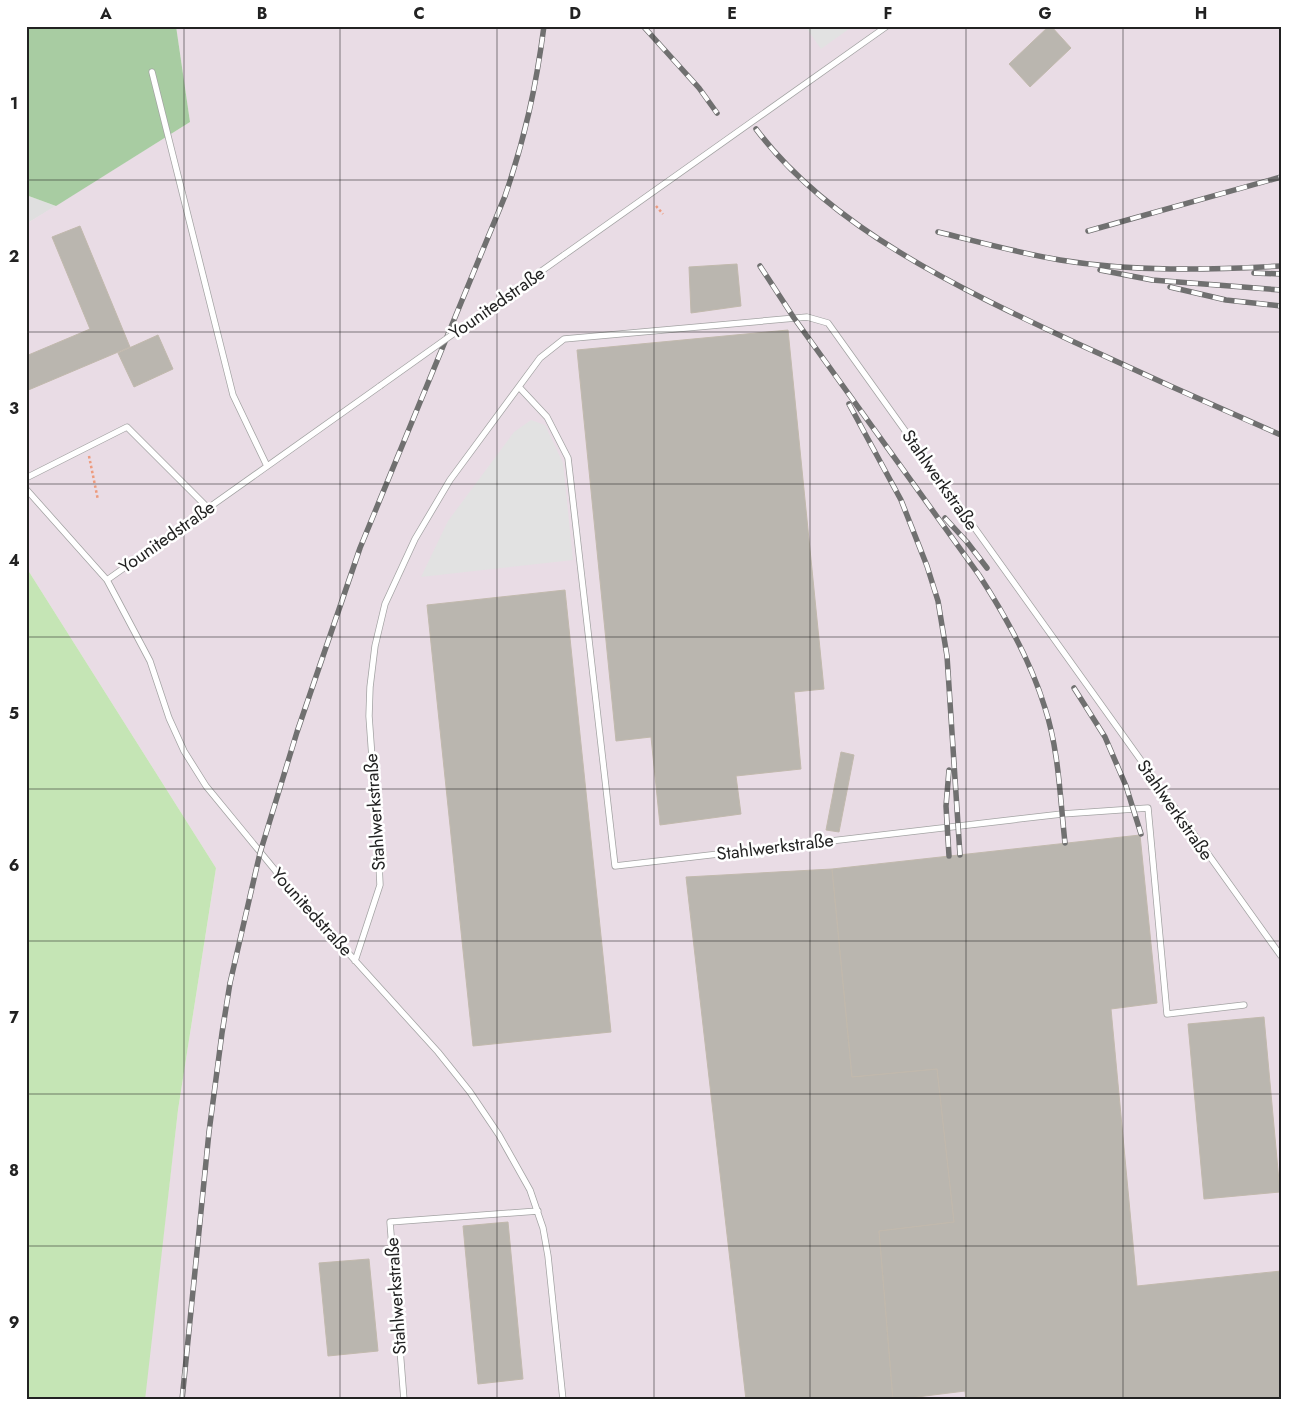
<svg xmlns="http://www.w3.org/2000/svg" width="1307" height="1426" viewBox="0 0 1307 1426" font-family="Jost,sans-serif">
<style>
.residential{fill:#dfdfdf}
.industrial{fill:#e9dce5}
.grass{fill:#c5e5b5}
.forest{fill:#a8cca2}
.parking{fill:#e2e2e2}
.building{fill:#bab6af;stroke:#c1b9ad}
.lines{fill:none;stroke-linecap:round;stroke-linejoin:round}
.lane-casing{stroke:#a3a3a3;stroke-width:7}
.path{stroke:#ed9b7e;stroke-width:2.5;stroke-dasharray:2.5 2.5;stroke-linecap:butt}
.lane{stroke:#fff;stroke-width:5.5}
.rail-casing{stroke:#707070;stroke-width:5.5}
.rail{stroke:#fff;stroke-width:4;stroke-dasharray:11;stroke-linecap:butt}
.lane-bridge-casing{stroke:#a3a3a3;stroke-width:7;stroke-linecap:butt}
.lane-bridge{stroke:#fff;stroke-width:5.5}
.grid{fill:none;stroke:#222;stroke-width:1;stroke-opacity:0.55}
.labels{text-anchor:middle;stroke-width:5;stroke-linejoin:round;paint-order:stroke}
.street-label{font-size:18px;fill:#222;stroke:#fff}
.neatline{fill:none;stroke:#222;stroke-width:2}
.grid-label{font-size:16px;text-anchor:middle;font-weight:bold;fill:#222}
</style>
<rect width="100%" height="100%" fill="#f1efe9"/>
<!-- residential -->
<path class="residential" d="M26,195L56,206L26,224Z"/>
<!-- industrial -->
<path class="industrial" d="M176,26H1281V1400H144L178,1110L216,868L26,567V224L190,122Z"/>
<!-- grass -->
<path class="grass" d="M26,567L216,868L178,1110L145,1400H26Z"/>
<!-- forest -->
<path class="forest" d="M26,26H176L190,122L56,206L26,195Z"/>
<!-- parking -->
<path class="parking" d="M805,26H853L821,49Z
M531,420L545,425L563,463L573,560L421,577L448,521L514,432Z"/>
<!-- building -->
<path class="building" d="M1049,26H1051L1071,48L1030,87L1009,64Z
M80,226L130,347L26,391V356L90,329L52,237Z
M737,264L741,306L691,313L689,267Z
M788,330L824,689L794,692L801,769L736,776L741,814L660,825L651,737L616,741L577,350Z
M158,335L173,369L134,387L118,353Z
M565,590L611,1032L473,1046L427,605Z
M841,752L854,755L839,832L826,830Z
M1140,835L1157,1003L1111,1009L1137,1286L1281,1271V1400H966L965,1391L893,1400L879,1231L954,1222L937,1069L852,1077L832,869Z
M832,869L852,1077L937,1069L954,1222L879,1231L893,1400H746L686,877Z
M1264,1017L1280,1192L1204,1199L1188,1024Z
M508,1222L523,1379L478,1384L463,1226Z
M369,1259L378,1351L328,1356L319,1263Z"/>
<g class="lines">
<defs>
<path id="lane" d="M152,72L233,395L267,466
M564,255L887,26
M519,387L547,417L568,458L615,866L1062,814L1148,808L1167,1014L1244,1005
M26,478L127,427L208,508
M26,489L107,580L150,661L169,718L184,751L206,786L293,892L438,1052L470,1092L499,1135L530,1190L543,1228L548,1256L563,1400
M107,580L380,386
M355,961L380,885L378,842L369,716L370,687L375,646L385,604L415,539L450,480L540,358L564,339L807,317L828,323L1281,956
M404,1400L390,1222L538,1211"/>
</defs>
<!-- lane casing -->
<use href="#lane" class="lane-casing"/>
<!-- path -->
<path class="path" d="M656,206L663,214
M89,456L98,500"/>
<!-- lane -->
<use href="#lane" class="lane"/>
<defs>
<path id="rail" d="M643,26L699,88L717,113
M756,129C831,229 963,290 1074,342C1143,374 1212,405 1281,435
M1088,231L1281,177
M938,232C979,242 1019,253 1060,260C1133,272 1208,270 1281,266
M760,266L794,318L979,575C1005,615 1031,662 1045,708C1059,751 1060,798 1065,843
M1100,270L1152,280L1281,290
M1254,273L1281,274
M1170,287L1226,300L1281,306
M849,404L901,500L927,566L938,601L947,656L960,855
M945,518L967,542L987,568
M1074,688L1105,737L1126,786L1141,834
M949,770L946,806L949,856
M182,1400L209,1132L222,1033L230,983L260,853L297,732L360,548L505,196C525,138 536,87 544,26"/>
</defs>
<!-- rail casing -->
<use href="#rail" class="rail-casing"/>
<!-- rail -->
<use href="#rail" class="rail"/>
<defs>
<path id="lane-bridge" d="M380,386L564,255"/>
</defs>
<!-- lane-bridge casing -->
<use href="#lane-bridge" class="lane-bridge-casing"/>
<!-- lane-bridge -->
<use href="#lane-bridge" class="lane-bridge"/>
</g>
<!-- grid -->
<path class="grid" d="M184,26V1400M340,26V1400M497,26V1400M654,26V1400M810,26V1400M966,26V1400M1123,26V1400M26,180H1281M26,332H1281M26,484H1281M26,637H1281M26,789H1281M26,941H1281M26,1094H1281M26,1246H1281"/>
<g class="labels">
<!-- street labels -->
<g class="street-label">
<text transform="translate(497 303) rotate(-35)" y="6">Younitedstraße</text>
<text transform="translate(940 480) rotate(55)" y="6">Stahlwerkstraße</text>
<text transform="translate(167 537) rotate(-35)" y="6">Younitedstraße</text>
<text transform="translate(1175 810) rotate(55)" y="6">Stahlwerkstraße</text>
<text transform="translate(375 812) rotate(-94)" y="6">Stahlwerkstraße</text>
<text transform="translate(775 847) rotate(-7)" y="6">Stahlwerkstraße</text>
<text transform="translate(312 912) rotate(48)" y="6">Younitedstraße</text>
<text transform="translate(396 1296) rotate(-94)" y="6">Stahlwerkstraße</text>
</g>
</g>
<!-- border -->
<rect width="1307" height="1426" fill="none" stroke="#ffffff" stroke-width="55"/>
<rect x="28" y="28" width="1252" height="1370" class="neatline"/>
<g class="grid-label">
<text x="106" y="19">A</text>
<text x="262" y="19">B</text>
<text x="419" y="19">C</text>
<text x="575" y="19">D</text>
<text x="732" y="19">E</text>
<text x="888" y="19">F</text>
<text x="1045" y="19">G</text>
<text x="1201" y="19">H</text>
<text x="14" y="109">1</text>
<text x="14" y="262">2</text>
<text x="14" y="414">3</text>
<text x="14" y="566">4</text>
<text x="14" y="719">5</text>
<text x="14" y="871">6</text>
<text x="14" y="1023">7</text>
<text x="14" y="1176">8</text>
<text x="14" y="1328">9</text>
</g>
</svg>
